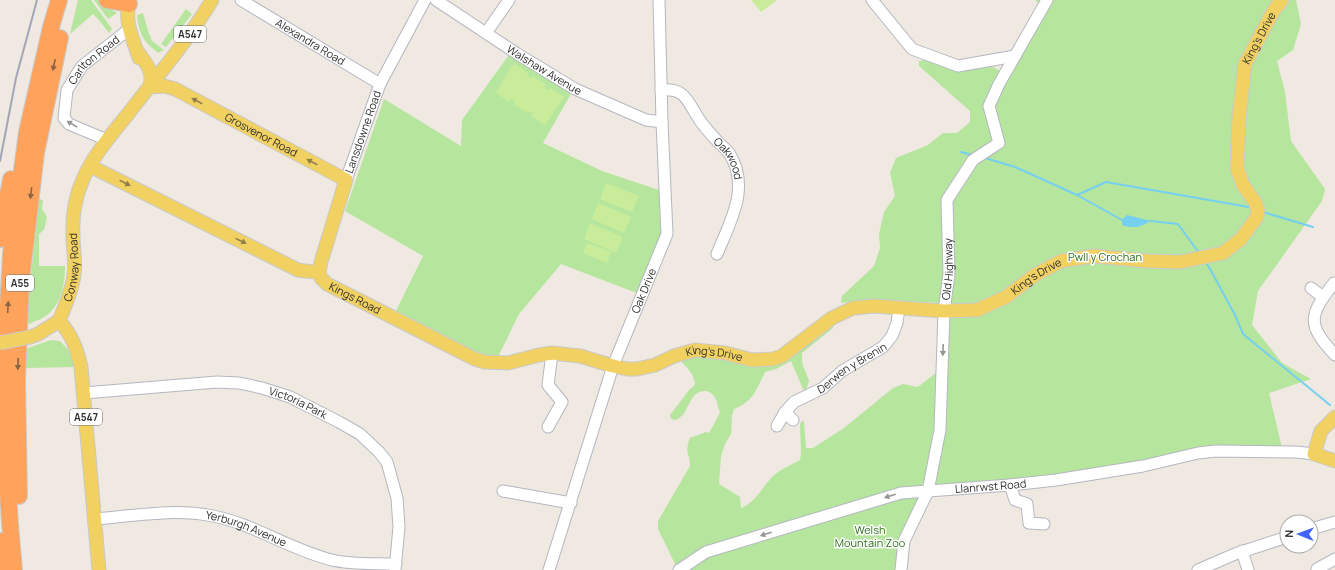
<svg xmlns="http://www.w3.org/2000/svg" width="1335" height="570" viewBox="0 0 1335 570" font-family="Manrope,sans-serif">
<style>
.green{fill:#b6e59e}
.pitch{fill:#c9ec9a}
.water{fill:#75cff0}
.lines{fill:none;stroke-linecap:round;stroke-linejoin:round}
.stream{stroke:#75cff0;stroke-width:2}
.minor-casing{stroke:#b4b7c1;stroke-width:13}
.major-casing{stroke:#c9c9c9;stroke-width:15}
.highway-casing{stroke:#c9c9c9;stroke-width:18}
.minor{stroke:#fff;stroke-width:11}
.major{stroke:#f2d163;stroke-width:13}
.highway{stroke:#ffa35c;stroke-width:16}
.rail{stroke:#a3a6b8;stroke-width:2}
.major-bridge-casing{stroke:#c9c9c9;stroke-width:15;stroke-linecap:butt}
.major-bridge{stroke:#f2d163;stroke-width:13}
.oneway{fill:#8c6343}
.oneway2{fill:#908048}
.oneway3{fill:#969696}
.labels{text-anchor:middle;stroke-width:3;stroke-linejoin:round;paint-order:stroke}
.shield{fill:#fff;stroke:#6d6d6d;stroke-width:1}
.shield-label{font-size:10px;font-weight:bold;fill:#2e2e2e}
.street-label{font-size:11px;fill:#2e2e2e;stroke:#fff}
.park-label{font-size:11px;fill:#2c6e1b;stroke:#fff}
</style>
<rect width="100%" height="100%" fill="#efe9e1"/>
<!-- green -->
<path class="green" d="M78,0H91L112,29L109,33L99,20L93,14L70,34Z
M94,0H98L100,3L117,13L108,19Z
M1035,0H1296L1301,24L1293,50L1277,61L1285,92L1291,141L1325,189L1322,201L1258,291L1252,325L1282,363L1311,379L1269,393L1283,452L1233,450L1143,466L929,491L904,541L901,570H679L677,568L658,529V521L690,466C690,453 684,453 690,438L706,432L709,433L720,413C718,407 717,399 713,395C708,389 699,390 694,396C687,404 686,417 675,420L671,419L670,415L689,390L695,385C695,374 686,367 679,359L687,357H709L754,366L833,325V328L802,353V363L809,381L806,390L803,389L791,361L776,369L765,372C756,390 754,401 734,409L732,415L731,434L725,444L721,456L719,484L740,497L741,508C754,504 763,487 772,477C779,470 791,465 800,460L801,454L800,424L803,420L804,423L806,448H813L844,428L893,388L903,384L918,387L942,368L947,200L973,160L999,143L989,106L1043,7Z
M186,9L192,14L166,47L161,44Z
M143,13L149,34L151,37V40L164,50L158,53C143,41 139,34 137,15Z
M511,52L572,92L543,143L602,171L665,192L667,234L642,295L561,264L519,314L495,363L393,317L423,256L345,211L384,99L461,146L462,120Z
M925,60L957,69L993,67L1000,71L985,106L993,140L960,168L942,198L944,273L941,303L872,299L841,303L842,296L874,266L880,248L879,234L884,212L895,196L890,173L896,158L928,145L943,133H957L970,122V111L919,66V61Z
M39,199L43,200L42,209L47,217L44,230L39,234V266H65C65,284 61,307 44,317C39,321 35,320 30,324L26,323Z
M51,340L60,341L70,352L75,367L25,368V349Z"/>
<!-- pitch -->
<path class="pitch" d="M751,0H777L761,12Z
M515,64L528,73L527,75L531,78L533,76L546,85L545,88L549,90L551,88L564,97L545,125L531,116L533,114L529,111L527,113L514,104L515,101L511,99L509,102L496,92L512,66Z
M606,183L639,196L632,212L600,199Z
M598,203L631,217L624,233L592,219Z
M590,223L623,237L616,253L584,239Z
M587,243L611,252L607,263L583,253Z"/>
<!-- water -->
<path class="water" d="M1127,215L1151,221C1140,227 1135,229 1122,225V220Z"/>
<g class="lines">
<!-- stream -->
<path class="stream" d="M961,152L973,155
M985,158L1015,167L1077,195L1122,220
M1077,195L1106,182L1243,206L1253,208
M1263,212L1313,227
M1151,221L1178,224L1199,253
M1205,261L1210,269L1235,315L1243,334L1330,405"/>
<defs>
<g id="minor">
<path id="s1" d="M241,0L380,84"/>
<path id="s2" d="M436,0L516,53L575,89L646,120L662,122"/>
<path d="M872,0L912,49L958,66L1015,56"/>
<path d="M486,33L509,0"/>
<path id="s3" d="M661,90C686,88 687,101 699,119C704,127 711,134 718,142C721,145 726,149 729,153C751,187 730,222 717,254"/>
<path id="s4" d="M107,140L69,124L64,118L67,90L82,66L128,30"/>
<path id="s5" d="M346,180L380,84L425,0"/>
<path d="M1335,283H1334C1309,315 1306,324 1335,355"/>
<path d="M1311,288L1323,297"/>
<path id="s6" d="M84,393L217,382L239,383L262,388L290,397L339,422L360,434L379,452L387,462L397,498L399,527L395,570"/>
<path d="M785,412L793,420"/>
<path id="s7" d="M777,426L785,412L794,402L823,388L842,371L883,347L892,336L897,323L899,308"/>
<path d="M548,427L562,402L548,385L552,353"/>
<path d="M1010,485L1015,500L1027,504L1029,523L1044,524"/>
<path d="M503,491L571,503"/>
<path id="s8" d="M95,519C134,516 174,508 213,516C254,524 291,550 332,560C352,565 375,563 396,564"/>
<path d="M1311,529L1335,522"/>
<path d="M1242,551L1248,570"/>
<path d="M1317,569L1335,559"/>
<path id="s9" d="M549,570L613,366L667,234L662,122L659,0"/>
<path id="s10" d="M679,570L706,552L901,493L1010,485L1056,480L1143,466L1198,453L1216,451L1296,452L1314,454"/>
<path id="s11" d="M901,570L904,541L928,491L940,430L944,311L949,274L947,200L973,160L999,143L989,106L999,84L1047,0"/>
<path d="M1198,570L1235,554L1287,537"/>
</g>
<g id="major">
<path d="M130,0C123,21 133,38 139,58"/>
<path id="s12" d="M137,51C146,64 154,70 150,87L164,86L175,89L346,180L321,262L319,272"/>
<path d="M90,166L298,270L305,271L319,272"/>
<path id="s13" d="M319,272L321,278L327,284L475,359L485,362L508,363L539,355L552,353L580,356L613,366L627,369H637L655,365L674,356L695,350L725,353L752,360L773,359L782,356L832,318L853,308L874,306L944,311L977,310L1006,297L1035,275L1061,261L1094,256L1147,261L1180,262L1223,253L1241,239L1257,217L1258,210L1255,202L1243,185L1237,168L1239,117L1245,64L1267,23L1274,10L1282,0"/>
<path id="s14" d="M59,321C65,306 72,291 74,275C76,262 73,249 73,236C72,216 76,194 84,177C95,152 115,131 131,110C159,74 189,39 212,0"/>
<path d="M59,321C72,334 77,350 81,367L99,570"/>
<path d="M30,337L38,334L59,321"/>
<path d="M1335,417L1321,431L1314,454L1335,461"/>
</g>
<path id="highway" d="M107,0L129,4
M0,239L11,179
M19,496L17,381L21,281L36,153L60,38
M0,541L4,568
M14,570L10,524L5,446V361L11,253L27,132L51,27L59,0"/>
</defs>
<!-- minor casing -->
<use href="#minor" class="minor-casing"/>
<!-- major casing -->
<use href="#major" class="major-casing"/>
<!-- highway casing -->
<use href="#highway" class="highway-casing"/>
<!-- minor -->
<use href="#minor" class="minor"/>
<!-- major -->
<use href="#major" class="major"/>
<!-- highway -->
<use href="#highway" class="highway"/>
<!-- rail -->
<path class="rail" d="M0,161L16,78L37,0"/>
<defs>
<path id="major-bridge" d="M0,343L30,337"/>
</defs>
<!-- major-bridge casing -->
<use href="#major-bridge" class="major-bridge-casing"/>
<!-- major-bridge -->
<use href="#major-bridge" class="major-bridge"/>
</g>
<!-- one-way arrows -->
<defs><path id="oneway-solid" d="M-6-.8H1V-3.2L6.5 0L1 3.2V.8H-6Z"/></defs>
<g class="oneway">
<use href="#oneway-solid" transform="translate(54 65) rotate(102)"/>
<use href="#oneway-solid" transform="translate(31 193) rotate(97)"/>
<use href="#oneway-solid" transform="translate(8 307) rotate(-87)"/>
<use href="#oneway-solid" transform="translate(18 364) rotate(92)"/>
</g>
<g class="oneway2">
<use href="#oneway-solid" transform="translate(197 101) rotate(-152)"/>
<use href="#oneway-solid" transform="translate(312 162) rotate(-152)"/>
<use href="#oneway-solid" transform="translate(125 183) rotate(27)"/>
<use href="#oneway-solid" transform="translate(241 241) rotate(26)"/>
</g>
<g class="oneway3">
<use href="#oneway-solid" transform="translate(72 124) rotate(-149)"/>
<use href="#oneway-solid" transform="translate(943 350) rotate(92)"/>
<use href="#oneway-solid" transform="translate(890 496) rotate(163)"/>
<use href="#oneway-solid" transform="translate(766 534) rotate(163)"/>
</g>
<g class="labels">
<!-- shield labels -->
<g class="shield">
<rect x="174" y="26" width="32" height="16" rx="3"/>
<rect x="6" y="275" width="28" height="16" rx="3"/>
<rect x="70" y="409" width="32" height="16" rx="3"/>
</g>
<g class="shield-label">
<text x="190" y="38">A547</text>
<text x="20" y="287">A55</text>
<text x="86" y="421">A547</text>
</g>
<!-- street labels -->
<g class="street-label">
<text dy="4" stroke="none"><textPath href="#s13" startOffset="1206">King's Drive</textPath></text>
<text dy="4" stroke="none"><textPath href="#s1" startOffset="81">Alexandra Road</textPath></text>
<text dy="4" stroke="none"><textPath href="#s4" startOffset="118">Carlton Road</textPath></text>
<text dy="4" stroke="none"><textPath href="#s2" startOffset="129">Walshaw Avenue</textPath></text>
<text dy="4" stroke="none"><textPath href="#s5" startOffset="51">Lansdowne Road</textPath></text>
<text dy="4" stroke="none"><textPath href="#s12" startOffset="163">Grosvenor Road</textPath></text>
<text dy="4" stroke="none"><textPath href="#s3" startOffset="102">Oakwood</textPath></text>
<text dy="4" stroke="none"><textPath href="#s14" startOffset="56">Conway Road</textPath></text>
<text dy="4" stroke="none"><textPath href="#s11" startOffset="308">Old Highway</textPath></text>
<text dy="4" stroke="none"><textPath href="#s13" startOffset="775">King's Drive</textPath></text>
<text dy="4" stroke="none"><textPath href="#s9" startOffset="295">Oak Drive</textPath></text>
<text dy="4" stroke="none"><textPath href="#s13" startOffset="46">Kings Road</textPath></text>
<text dy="4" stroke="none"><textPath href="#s13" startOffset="427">King's Drive</textPath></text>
<text dy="4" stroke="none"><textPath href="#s7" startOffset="97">Derwen y Brenin</textPath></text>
<text dy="4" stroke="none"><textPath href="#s6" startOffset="218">Victoria Park</textPath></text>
<text dy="4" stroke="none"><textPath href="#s10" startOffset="326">Llanrwst Road</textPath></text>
<text dy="4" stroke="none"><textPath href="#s8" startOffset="154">Yerburgh Avenue</textPath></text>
</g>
<!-- park labels -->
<g class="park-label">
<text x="1105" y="261">Pwll y Crochan</text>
<text x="870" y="534">Welsh<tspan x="870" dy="13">Mountain Zoo</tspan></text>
</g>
</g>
<!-- north arrow -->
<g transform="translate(1299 534) rotate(271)"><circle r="19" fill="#ffffff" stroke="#ababab"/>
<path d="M0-3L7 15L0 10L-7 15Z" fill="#4264fb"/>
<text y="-6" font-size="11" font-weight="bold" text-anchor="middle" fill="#2e2e2e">N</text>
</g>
</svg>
